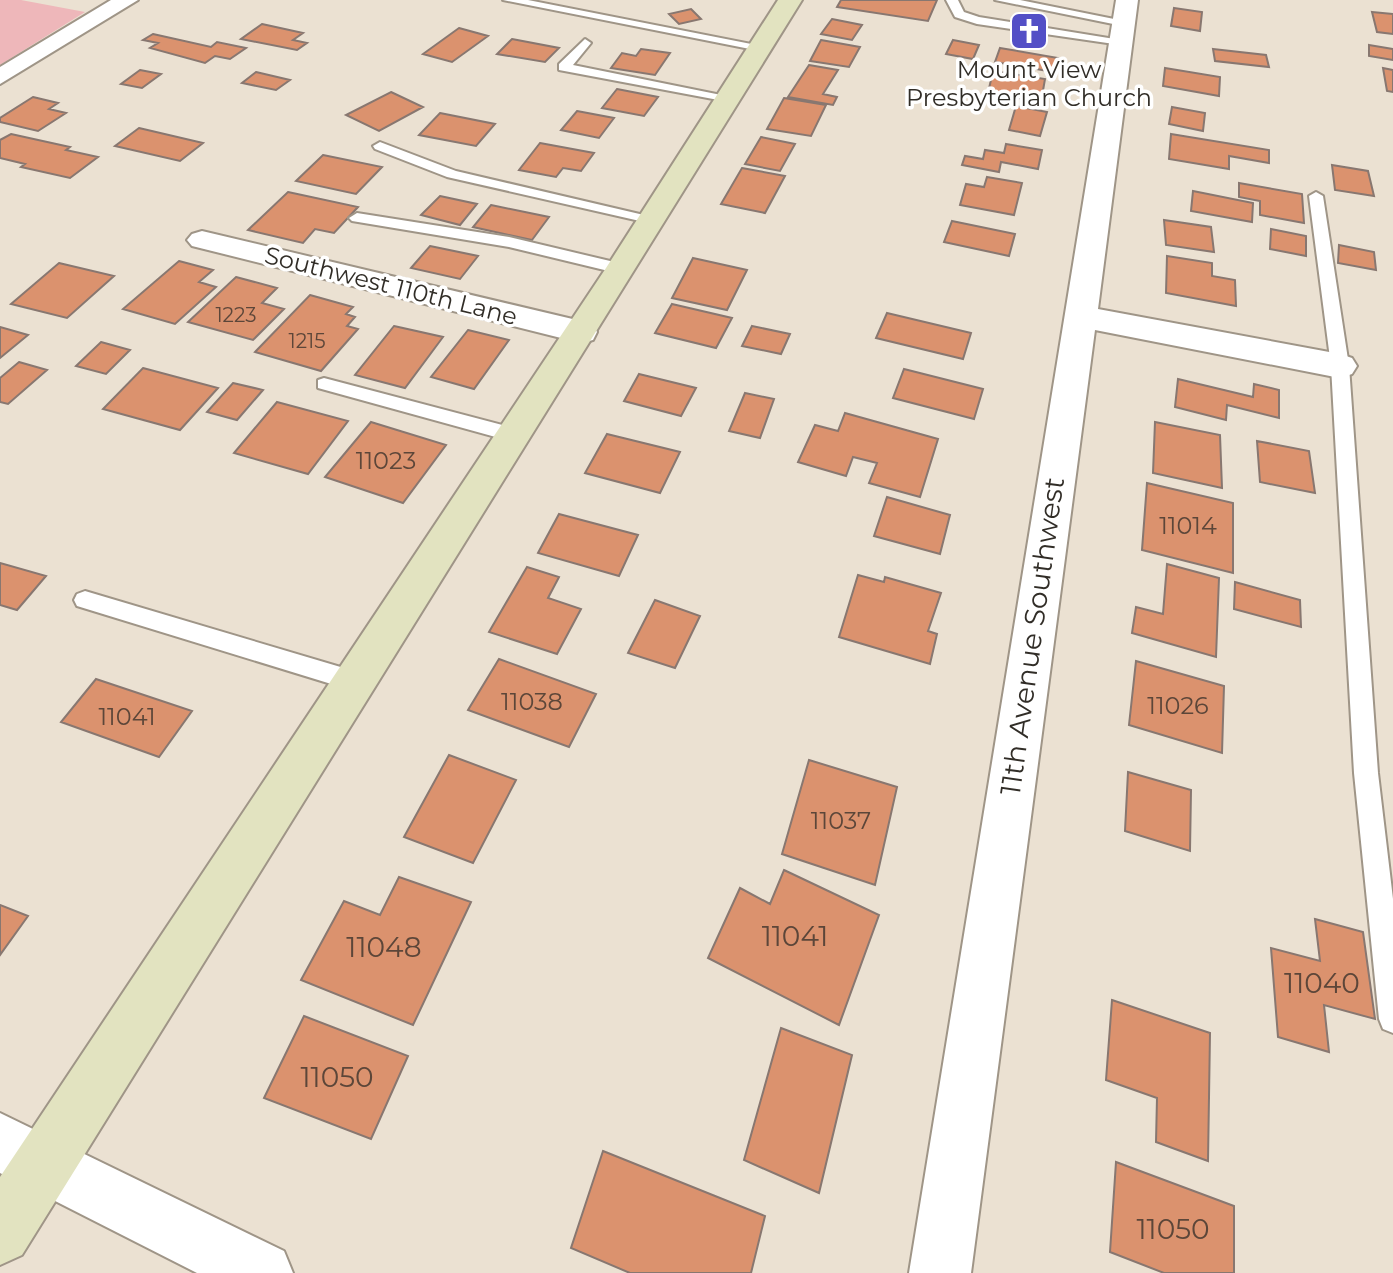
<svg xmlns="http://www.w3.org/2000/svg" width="1393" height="1273" viewBox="0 0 1393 1273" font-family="Montserrat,sans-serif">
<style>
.green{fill:#eeb7ba}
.building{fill:#db926e;stroke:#887770;stroke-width:2}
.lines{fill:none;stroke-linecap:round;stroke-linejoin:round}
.lane-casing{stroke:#9f9587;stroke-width:4}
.street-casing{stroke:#9f9587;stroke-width:4}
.secondary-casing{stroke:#9f9587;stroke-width:4}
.lane{fill:#fff;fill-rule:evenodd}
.street{fill:#fff;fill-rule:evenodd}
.secondary{fill:#e2e3c0;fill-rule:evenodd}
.labels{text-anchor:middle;stroke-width:7;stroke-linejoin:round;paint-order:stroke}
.far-number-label{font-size:20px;fill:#5c4639}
.far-poi-label{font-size:24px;fill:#312d27;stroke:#fff}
.far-street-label{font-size:24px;fill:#312d27;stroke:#fff}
.number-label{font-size:24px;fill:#5c4639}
.street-label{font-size:28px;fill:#312d27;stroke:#fff}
.near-number-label{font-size:28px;fill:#5c4639}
</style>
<rect width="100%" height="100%" fill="#ebe1d2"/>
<!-- green -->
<path class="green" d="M0,0H21L85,12L0,65Z"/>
<!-- building -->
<path class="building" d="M841,0H937L928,21L837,7Z
M1174,8L1202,12L1200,31L1171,26Z
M691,9L701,19L679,24L669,14Z
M1372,12L1393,14V34L1377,32Z
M832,19L862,25L852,40L821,34Z
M262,24L303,33L293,40L307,43L297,50L241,39Z
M459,28L488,36L452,62L423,54Z
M153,34L211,47L217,42L246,48L230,59L215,56L205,63L150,48L158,43L143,40Z
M512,39L559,48L545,62L497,54Z
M821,40L860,47L849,67L810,61Z
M953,40L979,45L973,59L946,54Z
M1369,45L1393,49V60L1369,56Z
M1000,48L1058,58L1054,72L995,62Z
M641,49L670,53L655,75L611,68L622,53L636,56Z
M1213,49L1266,55L1269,67L1215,61Z
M809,65L838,70L823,94L837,97L833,105L788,97Z
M1165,68L1220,77L1219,96L1163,86Z
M1383,68L1393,70V92L1387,91Z
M140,70L161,74L142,88L121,84Z
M993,71L1045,79L1041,102L988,93Z
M256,72L290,80L276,90L242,83Z
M617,89L658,97L644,116L602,108Z
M391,92L423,107L379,131L346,115Z
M33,97L58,103L49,109L66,113L38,131L0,122V118Z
M784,98L826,105L811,136L767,129Z
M1016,106L1047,112L1040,136L1009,130Z
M1172,107L1205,113L1203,131L1169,124Z
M577,111L614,118L599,138L561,130Z
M440,113L495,124L476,146L419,135Z
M139,128L203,143L180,161L115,146Z
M11,134L70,147L66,150L98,157L70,178L21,167L25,164L0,158V140Z
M1171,134L1269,150V163L1229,156V169L1169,159Z
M761,137L795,144L780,171L745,164Z
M540,143L594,153L581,171L563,168L556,177L519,170Z
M1006,144L1042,150L1038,169L1001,162L999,172L962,165L965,156L983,159L985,150L1004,153Z
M323,155L382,167L356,194L296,181Z
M1332,165L1368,171L1374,196L1335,190Z
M742,168L785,176L765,213L721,204Z
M987,177L1022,183L1014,215L960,205L966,184L984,187Z
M1239,183L1302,194L1304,223L1260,215V201L1239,197Z
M1193,191L1253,203L1252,222L1191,211Z
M288,192L358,207L334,233L315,229L303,243L248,230Z
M440,196L477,204L460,225L421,215Z
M491,205L549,217L532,240L473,227Z
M1164,220L1211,227L1214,252L1166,245Z
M952,221L1015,234L1009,256L944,242Z
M1271,229L1306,236V256L1270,249Z
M1339,245L1374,252L1376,270L1338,263Z
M430,246L478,256L460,279L411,268Z
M1167,256L1212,263V276L1235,280L1236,306L1166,293Z
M693,258L747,270L727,310L672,298Z
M179,261L213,270L199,282L216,287L175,324L123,309Z
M59,263L114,276L67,318L11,304Z
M236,277L277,288L262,303L284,309L253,340L188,322Z
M310,295L353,307L346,314L355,317L347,326L358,329L321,371L255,352Z
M672,304L732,318L716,348L655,333Z
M887,313L971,333L963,359L876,338Z
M394,326L443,337L405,388L355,375Z
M752,326L790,334L781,354L742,346Z
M0,327L28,335L0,358Z
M468,330L509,340L474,389L431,377Z
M101,342L130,350L106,374L76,366Z
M19,362L47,370L8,404L0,402V378Z
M143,368L218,388L180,430L103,409Z
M904,369L983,389L974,419L893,398Z
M639,374L696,388L681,416L624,401Z
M1178,379L1253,397L1254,384L1279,390V418L1227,405L1226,420L1175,407Z
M233,383L263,390L237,420L207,412Z
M745,393L774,399L760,438L729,431Z
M277,402L348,421L308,474L234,453Z
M845,413L938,439L920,497L869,483L877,463L853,457L846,476L798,462L815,425L838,431Z
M371,422L446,445L403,503L325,477Z
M1155,422L1220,435L1222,488L1153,473Z
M607,434L680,452L660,493L585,473Z
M1257,441L1309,451L1315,493L1260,482Z
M1147,483L1233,503V573L1142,550Z
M887,497L950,515L940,554L874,536Z
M559,514L638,535L619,576L538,553Z
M0,563L46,576L17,610L0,605Z
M1167,564L1219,578L1216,657L1132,633L1136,607L1163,614Z
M527,567L559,577L548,598L581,609L557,654L489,632Z
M858,575L884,582L885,577L941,593L928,631L937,634L930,664L839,637Z
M1235,582L1300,600L1301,627L1234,609Z
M655,600L700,616L675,668L628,653Z
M499,659L596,694L569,747L468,710Z
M1136,661L1224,686L1222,753L1129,725Z
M96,679L192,711L159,757L61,722Z
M449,755L516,780L473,863L404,837Z
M809,760L897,787L875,885L782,854Z
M1128,772L1191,790L1190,851L1125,831Z
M784,870L879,915L839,1025L708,958L740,888L770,904Z
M399,877L471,902L413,1025L301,980L344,901L380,915Z
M0,905L28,916L0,955Z
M1315,919L1363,932L1375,1019L1324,1005L1329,1052L1278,1037L1271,948L1320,961Z
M1112,1000L1210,1033L1208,1161L1156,1142L1157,1098L1106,1080Z
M304,1016L408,1056L371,1139L264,1098Z
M781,1028L852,1055L819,1193L744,1160Z
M603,1151L765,1216L751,1273H630L571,1248Z
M1116,1162L1234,1206V1273H1164L1110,1252Z"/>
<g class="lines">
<defs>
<path id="lane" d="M503,0H528L766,47L760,51Z
M946,0H958L964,12L979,17L1127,41L1121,45L977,24L955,17Z
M995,0H1020L1129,22L1123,26Z
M585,39L591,43L573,65L736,98L729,102L559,70V64Z
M380,142L456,171L661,219L653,224L447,177L375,149L373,146Z
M1316,192L1323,196L1349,366L1378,773L1393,899V1033L1383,1029L1379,1019L1354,773L1331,366L1309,196Z
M357,213L509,237L627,265L629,269L621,274L509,247L352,221L349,218Z
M324,378L514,428L523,435L514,442L318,388V380Z
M85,591L354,671L362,674L365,681L362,688L354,691L77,606L74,600L77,594Z"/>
<path id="street" d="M111,0H138L0,84V67Z
M1116,0H1138L1098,309L1340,354L1352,358L1357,366L1352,374L1340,378L1095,330L971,1273H909Z
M202,231L581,321L593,324L597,332L593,340L581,343L192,246L187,240L192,234Z
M0,1113L284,1251L293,1273H197L0,1173Z"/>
<path id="secondary" d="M778,0H802L22,1255L0,1265V1177L606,268Z"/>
</defs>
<!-- lane casing -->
<use href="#lane" class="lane-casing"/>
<!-- street casing -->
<use href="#street" class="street-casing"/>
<!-- secondary casing -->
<use href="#secondary" class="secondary-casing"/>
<!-- lane -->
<use href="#lane" class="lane"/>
<!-- street -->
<use href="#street" class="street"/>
<!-- secondary -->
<use href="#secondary" class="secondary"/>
</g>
<!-- icons -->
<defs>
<symbol id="church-square" viewBox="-11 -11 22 22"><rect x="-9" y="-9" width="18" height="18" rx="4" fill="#534fc6" stroke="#fff"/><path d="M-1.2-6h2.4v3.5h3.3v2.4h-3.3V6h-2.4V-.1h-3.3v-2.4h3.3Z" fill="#fff"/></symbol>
</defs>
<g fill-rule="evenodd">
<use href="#church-square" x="1007" y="9" width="44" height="44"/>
</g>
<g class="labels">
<!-- far-number labels -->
<g class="far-number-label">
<text x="236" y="322">1223</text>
<text x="307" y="348">1215</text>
</g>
<!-- far-poi labels -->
<g class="far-poi-label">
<text x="1029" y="78">Mount View<tspan x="1029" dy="28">Presbyterian Church</tspan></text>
</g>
<!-- far-street labels -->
<g class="far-street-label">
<text transform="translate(391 286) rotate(14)" y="8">Southwest 110th Lane</text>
</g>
<!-- number labels -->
<g class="number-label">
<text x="386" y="469">11023</text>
<text x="1188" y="534">11014</text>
<text x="532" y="710">11038</text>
<text x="1178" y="714">11026</text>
<text x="127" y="725">11041</text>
<text x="841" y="829">11037</text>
</g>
<!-- street labels -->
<g class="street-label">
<text transform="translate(1032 636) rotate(-82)" y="10">11th Avenue Southwest</text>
</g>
<!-- near-number labels -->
<g class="near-number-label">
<text x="795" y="946">11041</text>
<text x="384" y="957">11048</text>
<text x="1322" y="993">11040</text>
<text x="337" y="1087">11050</text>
<text x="1173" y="1239">11050</text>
</g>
</g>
</svg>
